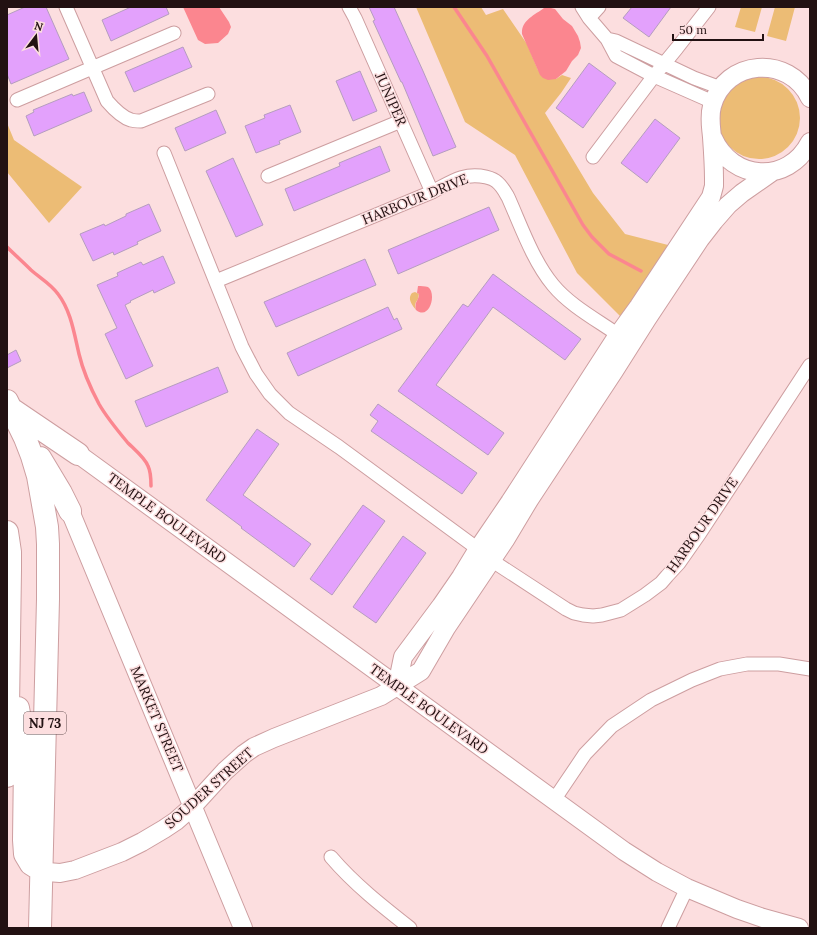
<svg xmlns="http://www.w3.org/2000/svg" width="817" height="935" viewBox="0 0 817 935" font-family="Lora,serif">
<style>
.green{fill:#ecbc75}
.water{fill:#fb868f}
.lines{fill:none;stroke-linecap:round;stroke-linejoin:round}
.stream{stroke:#fb868f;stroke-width:3.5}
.building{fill:#e3a1fc;stroke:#b59dbf}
.street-casing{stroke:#cd9ea0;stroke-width:15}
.secondary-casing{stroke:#cd9ea0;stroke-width:20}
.highway-casing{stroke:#cd9ea0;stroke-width:24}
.street{stroke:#fff;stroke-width:13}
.secondary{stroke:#fff;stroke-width:18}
.highway{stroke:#fff;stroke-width:22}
.labels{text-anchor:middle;stroke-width:3;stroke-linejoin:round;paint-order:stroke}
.shield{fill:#fcdedf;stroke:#634e50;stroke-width:1}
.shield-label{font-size:13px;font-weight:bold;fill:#221112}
.street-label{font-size:14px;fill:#221112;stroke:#fcdedf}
</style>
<rect width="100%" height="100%" fill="#fcdedf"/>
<!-- green -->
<path class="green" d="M416,7H481L486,15L503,9L527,44L538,70L545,78L556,79L562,75L571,78L561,93L545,113L593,193L625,234L672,246L624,320L577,273L515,155L465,122Z
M741,7H762L755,32L735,27Z
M775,7H795L786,41L767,36Z
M718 118a41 41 0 1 1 82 0a41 41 0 1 1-82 0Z
M7,123L14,140L82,187L49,223L7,172Z
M415,292L419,294L418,299L416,302L415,305L416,310C412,305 407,299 412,293Z"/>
<!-- water -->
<path class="water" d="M183,7H219L229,22L231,27L228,34L218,43L205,44L198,40Z
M544,8H551L555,9L563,19L572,26L578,36L580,42L581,48L578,55L572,61L566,71L556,79L548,80L543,78L540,75L522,34C521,20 535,15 544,8Z
M418,286C421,286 425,286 428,287C437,293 430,321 416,310C414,301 419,301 419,294L417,293Z"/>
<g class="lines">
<!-- stream -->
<path class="stream" d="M454,7L487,56L583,225L592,237L609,254L641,271
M7,247C15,255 23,262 31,270C40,278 51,284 58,294C71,311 74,333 79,354C83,371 91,389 99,404C107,418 118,431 128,443C134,449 145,458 148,466C151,472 151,479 151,486"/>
</g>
<!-- building -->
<path class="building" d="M25,7H46L69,59L11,84L7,74V15Z
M131,7H166L169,14L111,41L102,20Z
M369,7H394L423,71L456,147L433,156L402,82H401L373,21L375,20Z
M632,7H671L649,37L623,18Z
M183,47L192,67L134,92L125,72Z
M589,63L616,83L583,128L556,108Z
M360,71L377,111L353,121L336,81Z
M84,92L92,111L34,136L26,116L34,112L33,110L72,94L73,96Z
M290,105L301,132L279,141L280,144L256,153L245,126L265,118L264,115Z
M216,110L226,133L185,151L175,128Z
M655,119L680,138L647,183L621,163Z
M380,146L390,171L294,211L285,189L340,166L339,163Z
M233,158L263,225L236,237L206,171Z
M149,204L161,231L137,242L138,244L114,255L113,252L93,261L80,234L104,224L105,226L126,216V214Z
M489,207L499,230L398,274L388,250Z
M163,256L175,283L154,293L153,290L130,301L131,302L125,305L153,366L126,379L105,334L117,328L97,285L118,276L117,273L141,262L143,265Z
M365,259L376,285L276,327L264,302Z
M493,274L581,339L565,360L493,307L436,385L504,433L488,455L398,391L463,304L468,307Z
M388,307L394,320L397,318L402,329L298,376L287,353Z
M16,350L21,361L7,368V355Z
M218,367L228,392L146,427L135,401Z
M378,404L477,473L462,494L371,431L378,421L370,415Z
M257,429L279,444L243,495L311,544L294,567L241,528L242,527L206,500Z
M363,505L385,521L332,595L310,579Z
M403,536L426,553L376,623L353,607Z"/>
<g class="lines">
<defs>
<path id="street" d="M66,7L107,101C113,108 121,117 131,120C134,121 138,121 141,121L208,94
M349,7L355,18L432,192
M582,7L589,18L607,39L616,56L654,76L713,102
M589,18L599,7
M607,39L616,41L694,78L721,88
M17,100L174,33
M164,153L242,347L256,374L270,394L289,413L339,447L478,549L491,560L566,609L574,613L583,615L593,616L602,615L621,610L645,595L661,583L667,576L679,563L700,533L810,365
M593,157L654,76L677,48L709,7
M268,176L401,121
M216,281L432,192C451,182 464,172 486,177C490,178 494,179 497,182C502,186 505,192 508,197C521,226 533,261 553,285C571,307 601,322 624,339
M554,800L585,754L612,726L651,700L692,680L720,669L747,664H779L810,669
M331,857C354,884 382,906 410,928
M668,928L687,888"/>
<path id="secondary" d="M713,138C732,181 788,185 810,142
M78,454L624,851L657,872L687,888L737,909L763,918L799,928
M70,511L243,928
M397,686L403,657L441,606L461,577L478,549L510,502L618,335L639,306L711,197L714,186V179C714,165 713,151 712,137C711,126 709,117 712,106C725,59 789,54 810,98
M42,871L47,872L60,873L75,870L122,852L142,842L164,829L176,821L193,806L225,771L244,754L254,747L274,738L381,696L421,671L446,628L505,540L529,500L614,371L647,319L700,239L714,221L728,205L742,193L772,172"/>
<path id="highway" d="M7,401L25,438L32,456L38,476L47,527L48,544V599L40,928
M13,410L78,454
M40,458L61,493L70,511
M7,532L10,552V570L7,776
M18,708L23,736L25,763L24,840L25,854L31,864L42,871"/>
</defs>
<!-- street casing -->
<use href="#street" class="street-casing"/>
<!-- secondary casing -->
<use href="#secondary" class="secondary-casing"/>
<!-- highway casing -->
<use href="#highway" class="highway-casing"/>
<!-- street -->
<use href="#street" class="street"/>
<!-- secondary -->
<use href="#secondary" class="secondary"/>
<!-- highway -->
<use href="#highway" class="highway"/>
</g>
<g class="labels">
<!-- shield labels -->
<rect class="shield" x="24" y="712" width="42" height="22" rx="3"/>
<g class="shield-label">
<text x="45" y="728">NJ 73</text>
</g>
<!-- street labels -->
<g class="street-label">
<text transform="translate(391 99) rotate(66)" y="5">JUNIPER</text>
<text transform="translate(415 199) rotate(-22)" y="5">HARBOUR DRIVE</text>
<text transform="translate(167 518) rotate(36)" y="5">TEMPLE BOULEVARD</text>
<text transform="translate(702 525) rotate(-55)" y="5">HARBOUR DRIVE</text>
<text transform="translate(429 709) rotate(36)" y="5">TEMPLE BOULEVARD</text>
<text transform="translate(157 719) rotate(67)" y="5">MARKET STREET</text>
<text transform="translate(209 788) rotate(-42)" y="5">SOUDER STREET</text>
</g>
</g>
<!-- border -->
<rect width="817" height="935" fill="none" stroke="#221112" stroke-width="16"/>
<!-- north arrow -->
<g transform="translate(36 36) rotate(16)" stroke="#fcdedf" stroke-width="3" paint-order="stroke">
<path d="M0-3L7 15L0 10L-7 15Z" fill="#221112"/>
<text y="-6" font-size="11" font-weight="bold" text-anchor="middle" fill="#221112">N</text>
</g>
<!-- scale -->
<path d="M673 34v6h90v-6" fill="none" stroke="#221112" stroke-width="2"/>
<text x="679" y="34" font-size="12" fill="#221112" stroke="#fcdedf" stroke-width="3" paint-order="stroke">50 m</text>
</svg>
